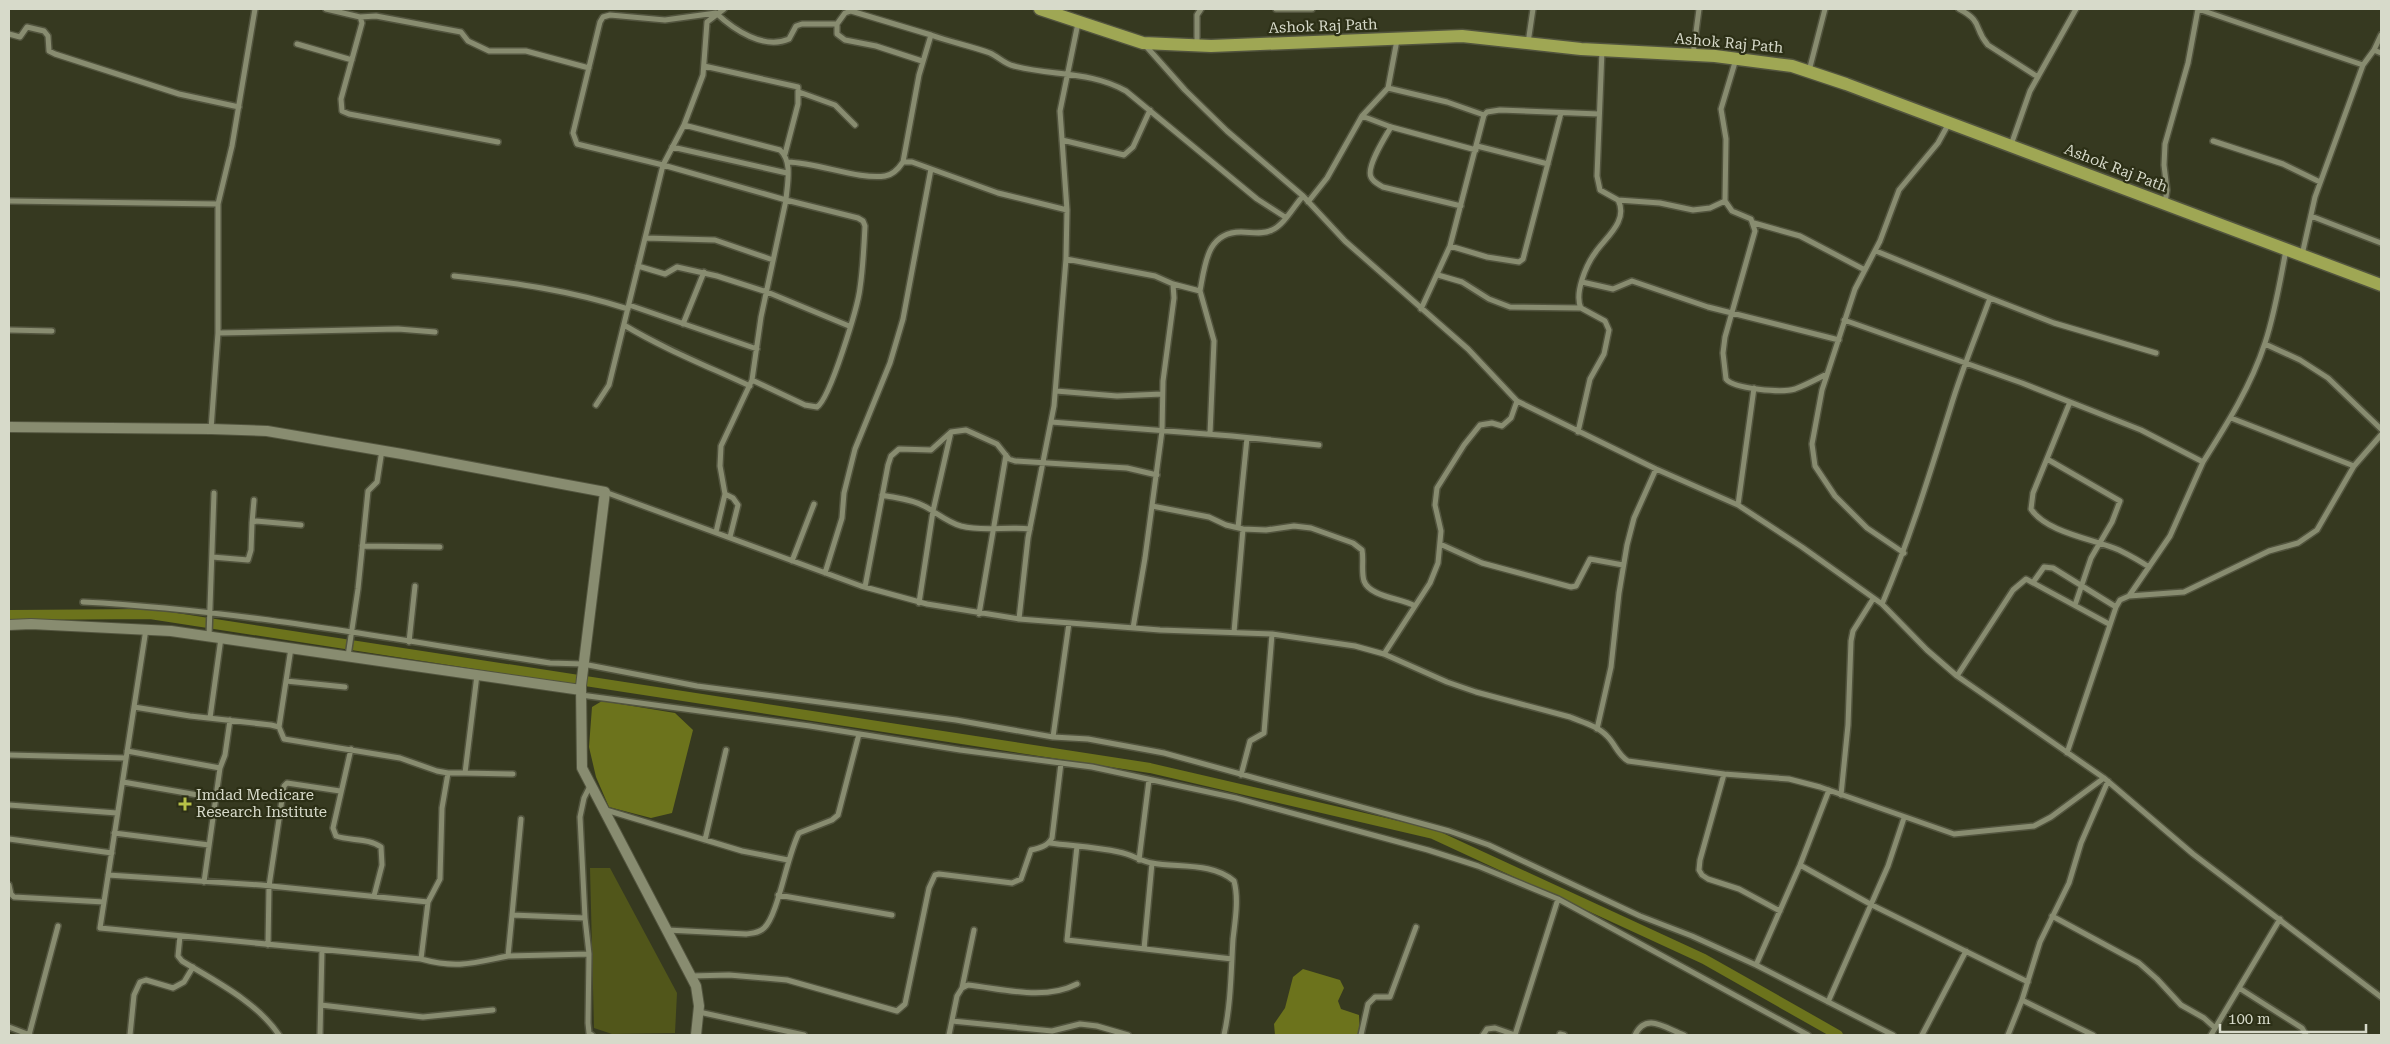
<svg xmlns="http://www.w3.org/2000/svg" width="2390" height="1044" viewBox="0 0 2390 1044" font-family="'Roboto Serif',serif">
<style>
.green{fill:#51561a}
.water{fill:#6c731c}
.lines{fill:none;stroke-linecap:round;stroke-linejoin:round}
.canal{stroke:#6c731c;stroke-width:10}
.street-casing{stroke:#52543e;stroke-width:8}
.secondary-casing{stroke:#52543e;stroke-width:12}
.primary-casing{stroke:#52543e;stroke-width:15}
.street{stroke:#888c70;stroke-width:5}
.secondary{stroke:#888c70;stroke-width:10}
.primary{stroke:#9fa754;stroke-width:12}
.poi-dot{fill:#b7c148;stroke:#2c2f16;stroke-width:2}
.labels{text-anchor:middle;stroke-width:4.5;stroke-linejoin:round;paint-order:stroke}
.street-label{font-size:15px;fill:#d7daca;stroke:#2c2f16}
.poi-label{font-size:15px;fill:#d7daca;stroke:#2c2f16;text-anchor:start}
</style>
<rect width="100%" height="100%" fill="#363920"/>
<!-- green -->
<path class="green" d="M590,868H610L677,993L675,1033L612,1034L594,1028Z"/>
<!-- water -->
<path class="water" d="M602,701L675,713L693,730L672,813L651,818L609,807L596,777L589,747L592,707Z
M1303,969L1340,980L1344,988L1338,1001L1341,1009L1359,1015L1360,1035H1275L1274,1024L1285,1008L1293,977Z"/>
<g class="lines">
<!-- canal -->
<path class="canal" d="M9,615L150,614L1150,768L1433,834L1704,959L1838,1035"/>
<defs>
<path id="street" d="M326,9L360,17L362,23L341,99L342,111L349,114L498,142
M1276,9H1312
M1959,9C1984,22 1973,28 1988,45L2038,77
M360,17L376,16L461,32L468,41L489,51H526L589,68
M837,24V34L845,40L876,46L922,61
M9,34L20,37L27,27L44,31L48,36L49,51L55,54L179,94L239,107
M931,35C950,42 971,46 990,53C999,57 1004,64 1014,66C1052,76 1091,71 1126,91L1257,199L1285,217
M1528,43L1533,9
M297,44L352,60
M1197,44V15L1201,9
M1145,45L1185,90L1227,131L1303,196L1345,241L1468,349L1517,401L1656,469L1738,505L1802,547L1882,604L1927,650L1957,676L2104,778L2193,854L2381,997
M2374,50L2381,35
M1693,55L1699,9
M1736,59L1721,109L1726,139L1725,201L1732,211L1751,219L1755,231L1725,337L1723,353L1726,379C1734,389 1782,393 1795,389C1806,385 1817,379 1827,374
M2363,65L2374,50L2381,53
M704,66L798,87V104L785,154
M1809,71L1825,9
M1388,88L1447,102L1484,115
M799,92L835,105L855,125
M1362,116L1391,127L1476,150
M684,125L780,150C793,162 787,184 786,200L858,218L863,221L865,226C864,247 863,268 860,288C858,306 830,399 817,407L805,405L752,380
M1391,127C1385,137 1366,167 1371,177C1373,182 1378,184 1383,187L1461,206
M1062,140L1124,155L1133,147L1150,110
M2213,141L2283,164L2320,182
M2011,145L2030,91L2076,9
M1477,146L1548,164
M672,147L787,173
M788,162C818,163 860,180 885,176C893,175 899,168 903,162H912L998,193L1067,210
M1618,200L1660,203L1693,210L1710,208L1725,201
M9,201L218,204
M1308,202L1327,178L1362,116L1388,88L1397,40
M2165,203L2167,190L2164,165L2165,144L2188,63L2198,9L2363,65L2315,197L2302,255
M2311,216L2381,243
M1754,223L1800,236L1865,270
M645,238L715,240L773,260
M1450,246L1487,257L1519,262L1523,259L1561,113
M1876,251L1990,298C1977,334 1962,369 1951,406C1930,473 1910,539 1882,604
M1066,259L1155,276L1173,284L1200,291L1214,341L1210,434
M638,266L665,274L677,267L717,276L767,292L849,326
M1438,275L1462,282L1489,299L1510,307L1581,308
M454,276C515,283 569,290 628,309
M1582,282L1613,289L1632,281L1708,307L1839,340
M1200,291C1205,264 1207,232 1241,232C1251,232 1263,235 1272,230C1284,225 1294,206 1303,196
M1990,298L2054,323L2156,353
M629,305L757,349
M1421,309L1450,246L1484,115L1487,112L1500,110L1599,114
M1844,320L2022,383L2141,430L2203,462L2170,536L2129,596L2120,600L2116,607L2067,753
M683,324L704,272
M624,325C664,349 707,366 750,386
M9,330L52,331
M218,333L398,329L435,332
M2265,344L2300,360L2328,378L2381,429
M1056,391L1117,396L1162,394
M2070,402L2033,493L2031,509C2047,533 2094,539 2119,550C2129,555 2140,561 2149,567
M596,405L609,385L663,165L684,125L703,75L707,22L724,9
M2231,418L2354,466
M1051,422L1232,436L1319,445
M211,429L218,333V204L232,146L255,9
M1578,432L1590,379L1604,354L1609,330L1605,321L1581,308C1574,294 1586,265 1595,253C1605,238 1629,221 1618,200L1600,190L1597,176L1602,50
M2047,459L2120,501L2112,522L2091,558L2075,605
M2203,462C2227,424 2251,386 2265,343C2275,313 2280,281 2286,250
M605,492L861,586L927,604L1019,619L1160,630L1272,634L1355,646L1384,654L1447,682L1476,692L1570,717C1582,722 1598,726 1607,736C1616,745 1617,754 1628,761L1724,774L1789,779L1820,787L1954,834L2034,826L2051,817L2104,778
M725,494L733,498L738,505L730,537
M882,495C896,498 911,499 924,506C936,512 947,522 961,526C984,532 1007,526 1030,529
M1738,505L1754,388
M1152,506L1209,517L1226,525L1243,529L1266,530L1294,526L1311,528L1353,543L1362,550C1364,560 1361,571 1364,581C1370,597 1401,598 1415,606
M252,523L254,500
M1238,528L1247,438
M716,532L725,494L720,466L721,446L752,380L761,317L786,200L663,165L577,144L573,133L600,22L603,17L610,15L665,20L716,13C734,30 764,50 789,39L796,26L802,24H837L845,13L851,11L931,35L919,75L903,162
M1440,544L1482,563L1571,587L1576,586L1590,559L1623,565
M362,546L440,547
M1904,553L1867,528L1835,496L1815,466L1812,444L1822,390L1855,289L1880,241L1899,190L1938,143L1949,123
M212,557L248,560L251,550L252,523L256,521L301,525
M792,561L814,504
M825,573L842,518L844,493L855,449L890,363L903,319L931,169
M2034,581L2044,567L2053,568L2116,607
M865,587L888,465L891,456L899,449L931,450L951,432L966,430L997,444L1009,459L1015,461L1127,468L1157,475
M2129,596L2184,592L2269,551L2298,543L2317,530L2354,466L2381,435
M83,602C240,610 395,640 550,663L583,664L697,686L956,720L1053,737L1088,739L1164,753L1449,831L1489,845L1640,916L1692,936L1756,965L1893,1035
M919,603L933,511L951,432
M979,614L1006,455
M1019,619L1028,538L1054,406L1066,259L1067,210L1060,111L1078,23
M1133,628L1145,558L1162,431L1163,381L1174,298L1173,284
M146,629L100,928L421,959L428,902L440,879L442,808L448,773H465L477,675
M1234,632L1243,529
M209,636L214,493
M409,642L415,586
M1384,654L1430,583L1438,563L1441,531L1435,505L1437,488L1464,445L1480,425L1492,423L1502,426L1511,418L1517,401
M348,656L358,589L368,491L377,482L382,450
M1957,676L2013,590L2026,579L2109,624
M286,681L345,687
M581,695L810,726L960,750L1092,767L1236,798L1428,850L1478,866L1558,899L1808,1035
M134,707L190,716L271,725L279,727L284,739L400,758L437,771L448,773
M210,718L221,638
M279,727L291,648
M1597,729L1611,667L1619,593L1627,545L1634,518L1656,469
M1053,737L1069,623
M351,749L333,828L336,836C350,841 369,838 381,847L382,865L374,896
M127,751L220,768L204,882
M9,755L126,758
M220,768L225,755L230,720
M465,773L513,774
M1724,774L1700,860L1699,870L1702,875L1708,879L1739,889L1780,911
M1241,775L1250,741L1264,733L1272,634
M123,782L215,798
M1841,795L1848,725L1851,641L1853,631L1873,599
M9,805L117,813
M606,810L742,851L788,860
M521,819L512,915L585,918L580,817L584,798L590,786
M114,833L209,845
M9,839L112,853
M705,840L726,750
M1050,843C1073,846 1096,847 1119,852C1131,854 1140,861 1152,863C1178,868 1212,862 1234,881C1239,899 1235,921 1233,939C1231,971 1231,1004 1224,1035
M1077,846L1067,940L1232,959
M1139,860L1149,780
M1800,865L1872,905L2028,982
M108,875L261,885L428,902
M9,885L11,894L14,897L104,902
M778,895L892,915
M512,915L508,956L589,954
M2052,916L2139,963L2157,979L2181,1005L2204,1018L2215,1028
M585,918L589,954L588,1023L589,1033L592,1035
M667,930L746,934C753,933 759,933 764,928C778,916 787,855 799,833L832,820L838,815L859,734
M180,936L178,956L182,961C215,981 257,1002 279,1035
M268,945L269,886L284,786L287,783L340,791
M1144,949L1152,863
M421,959C457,969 473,963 508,956
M1756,965L1800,865L1829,790
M691,976L729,975L787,980L897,1011L905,1004L929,888L935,875L939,874L1012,883L1021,879L1031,850C1040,848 1048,846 1052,838L1061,763
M962,988L974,930
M2239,988L2302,1028L2306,1035
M1828,1002L1888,866L1904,818
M321,1005L423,1017L493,1010
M699,1012L804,1035
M952,1021L1052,1031L1080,1024L1097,1026L1128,1035
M9,1027L30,1035
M1560,1034L1564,1035
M29,1035L58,926
M130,1035L134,995L140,982L146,980L173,988L184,982L193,967
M320,1035L322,950
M949,1035L957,996L962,988L968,985C1004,989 1044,1001 1077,984
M1361,1035L1368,1004L1375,997H1390L1416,927
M1483,1035L1487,1029L1495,1028L1515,1035L1558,899
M1635,1035C1646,1012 1665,1028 1684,1035
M1922,1035L1966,951
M2008,1035L2022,1000
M2093,1035L2022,1000L2040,942L2069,883L2081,843L2108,781
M2211,1035L2280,919"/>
<path id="secondary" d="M9,427L211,429L267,431L402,454L605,492L581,686L582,768L696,986L699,1006L696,1035
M9,625L31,624L171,631L581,690"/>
<path id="primary" d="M1040,9L1143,43L1211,46L1462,36L1581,49L1715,56L1792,66L1846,84L2381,285"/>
</defs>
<!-- street casing -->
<use href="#street" class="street-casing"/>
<!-- secondary casing -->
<use href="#secondary" class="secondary-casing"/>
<!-- primary casing -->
<use href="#primary" class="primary-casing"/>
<!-- street -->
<use href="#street" class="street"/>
<!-- secondary -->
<use href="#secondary" class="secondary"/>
<!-- primary -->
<use href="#primary" class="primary"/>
</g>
<!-- markers -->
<path class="poi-dot" d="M182.5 796.5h5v5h5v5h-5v5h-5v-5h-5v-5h5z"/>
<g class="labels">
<!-- street labels -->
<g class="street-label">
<text transform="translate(1323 26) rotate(-2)" y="5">Ashok Raj Path</text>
<text transform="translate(1729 43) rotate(5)" y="5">Ashok Raj Path</text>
<text transform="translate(2116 168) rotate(21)" y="5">Ashok Raj Path</text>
</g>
<!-- poi labels -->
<g class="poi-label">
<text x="196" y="800">Imdad Medicare<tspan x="196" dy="17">Research Institute</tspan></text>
</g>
</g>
<!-- border -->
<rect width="2390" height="1044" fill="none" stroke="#d7daca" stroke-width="20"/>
<!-- scale -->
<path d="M2220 1024v8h146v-8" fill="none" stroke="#d7daca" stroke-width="2.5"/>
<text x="2228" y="1024" font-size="15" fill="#d7daca" stroke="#2c2f16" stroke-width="4" paint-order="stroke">100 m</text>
</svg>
